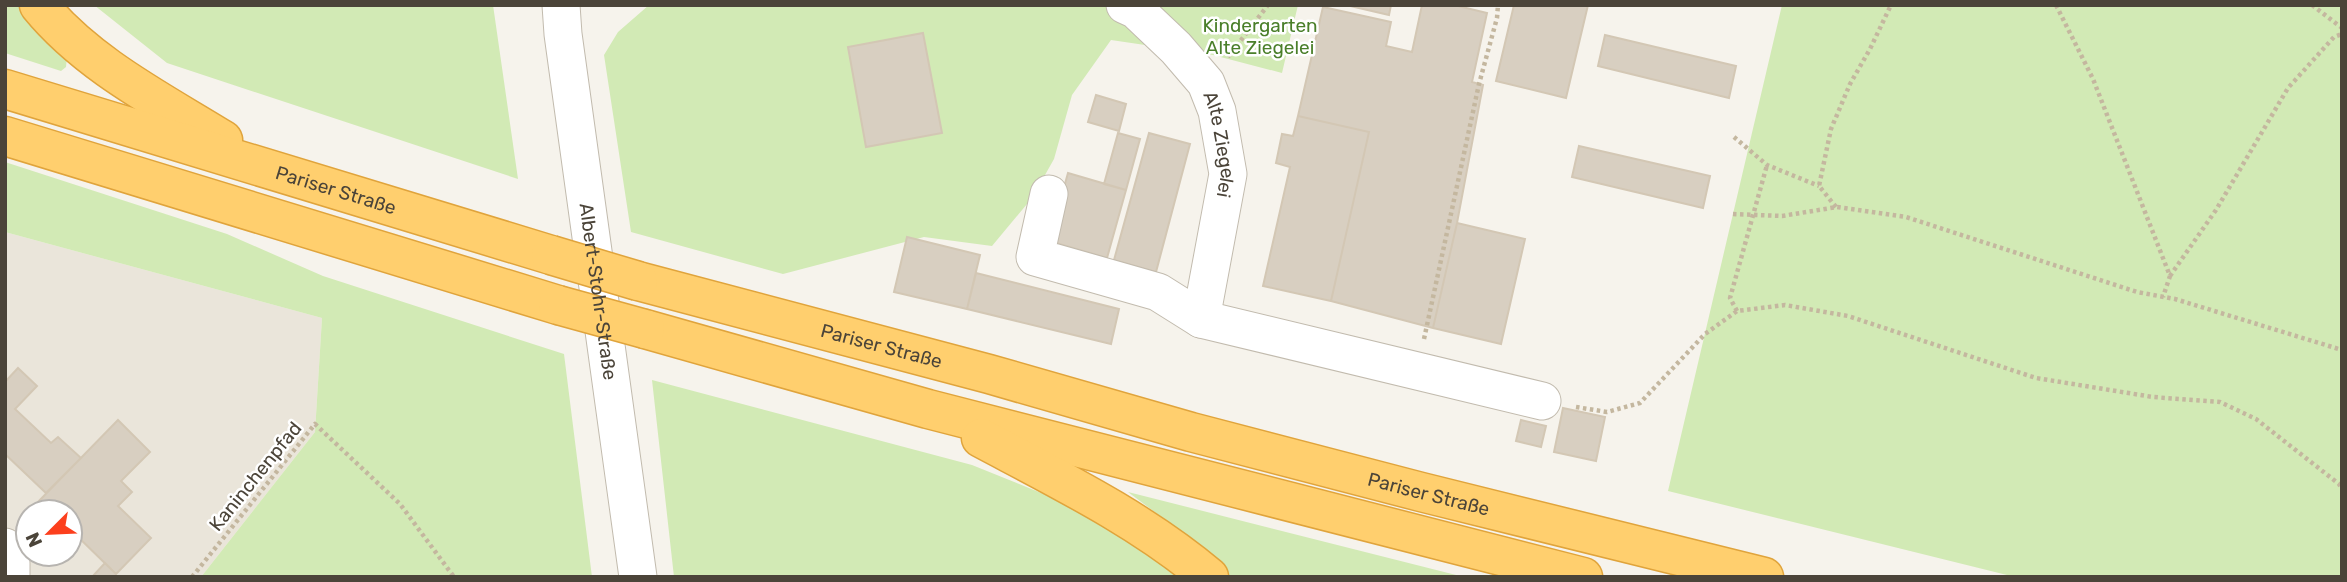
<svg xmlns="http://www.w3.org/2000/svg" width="2347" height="582" viewBox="0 0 2347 582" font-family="Rubik,sans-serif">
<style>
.residential{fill:#eae5da;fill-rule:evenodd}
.green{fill:#d2eab5}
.building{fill:#d8cfc1;stroke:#d3c7b4;stroke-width:2}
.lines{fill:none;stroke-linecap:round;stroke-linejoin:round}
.minor-casing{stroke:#c2bbae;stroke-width:39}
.highway-casing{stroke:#e0a43c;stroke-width:41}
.path{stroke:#c4b79f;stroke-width:4.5;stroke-dasharray:3.5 3.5;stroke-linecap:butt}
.minor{stroke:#fff;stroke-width:37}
.highway{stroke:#ffcf6e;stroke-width:38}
.highway-bridge-casing{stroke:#e0a43c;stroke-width:41;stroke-linecap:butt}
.highway-bridge{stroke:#ffcf6e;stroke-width:38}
.labels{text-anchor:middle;stroke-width:5;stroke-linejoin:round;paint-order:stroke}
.park-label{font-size:19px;fill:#4a7f2a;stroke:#fff}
.street-label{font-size:19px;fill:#4b4439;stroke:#fff}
</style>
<rect width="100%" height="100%" fill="#f6f3ec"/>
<!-- residential -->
<path class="residential" d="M5,232L322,318L315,432L201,577H5ZM28,512H70V554H28Z"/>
<!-- green -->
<path class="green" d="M5,5H22L67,57L66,67L61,71L5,53Z
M94,5H493L518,179L167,63Z
M649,5H1298L1282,73L1213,55L1111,40L1072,95L1054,159L1032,198L992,246L924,237L783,274L631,232L604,55L618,32Z
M1782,5H2342V577H2015L1668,491Z
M5,162L227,234L323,276L564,354L592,577H201L315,432L322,318L5,232Z
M652,380L972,465L1076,507L1189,577H674Z
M1128,492L1464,577H1231L1172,525Z"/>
<!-- building -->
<path class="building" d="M1346,5H1391L1389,15Z
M1422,5H1454L1487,13L1472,82L1483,85L1457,223L1433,328L1331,301L1369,132L1298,116L1323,7L1391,22L1386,46L1412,52Z
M1514,5H1588L1566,98L1496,81Z
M923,33L942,133L866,147L848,47Z
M1605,35L1736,66L1729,98L1598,66Z
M1096,95L1126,104L1119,131L1088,122Z
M1298,116L1369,132L1331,301L1263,286L1290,167L1276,163L1282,134L1293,136Z
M1118,133L1140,139L1126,190L1104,184Z
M1149,133L1190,144L1156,272L1114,260Z
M1579,146L1710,176L1703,208L1572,177Z
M1068,173L1126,190L1107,258L1049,241Z
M1457,223L1525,239L1501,344L1433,328Z
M907,237L980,255L967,309L894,292Z
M976,273L1119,309L1111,344L967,309Z
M18,368L37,386L15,409L51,443L58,437L81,458L46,493L5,454V382Z
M1563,408L1605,417L1596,461L1554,452Z
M118,420L150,452L121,481L132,492L118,506L151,538L116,574L70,529V512H42L35,505Z
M1521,420L1546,426L1541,447L1516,441Z
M105,563L119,577H92Z"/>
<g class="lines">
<defs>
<g id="minor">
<path id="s1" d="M561,5L563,34L638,577"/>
<path id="s2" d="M1125,5L1136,10L1176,48L1206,83L1217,111L1228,174L1201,319"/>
<path d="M1049,194L1035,257L1158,292L1201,319L1542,401"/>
<path d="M5,547L11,563V577"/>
</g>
<g id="highway">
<path d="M39,5C87,64 160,101 223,140"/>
<path id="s3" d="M5,89L551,255"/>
<path d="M5,136L558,305"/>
<path id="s4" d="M638,281L989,374L1191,432L1421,492L1764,577"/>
<path d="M645,329L928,409L1583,577"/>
<path d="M981,438C1060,480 1140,519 1209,577"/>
</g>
</defs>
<!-- minor casing -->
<use href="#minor" class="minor-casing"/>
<!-- highway casing -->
<use href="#highway" class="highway-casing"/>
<!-- path -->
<path class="path" d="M2056,5L2093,79L2170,276L2163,297
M2312,5L2342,28
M1228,57L1268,5
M1734,137L1767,165L1819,186
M1836,207L1819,186L1831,129L1850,84L1870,49L1891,5
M1733,214L1782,216L1837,207L1906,217L2137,292L2175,299L2342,350
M2170,276L2216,210L2288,88L2334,37L2342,34
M1737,311L1730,298L1767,165
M1424,339L1479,84L1497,18L1498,5
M1576,407L1607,412L1640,403L1705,334L1737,311L1785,305L1848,316L2036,378L2153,397L2220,402L2256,419L2339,484L2342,489
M192,577L315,424L400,504L454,577"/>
<!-- minor -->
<use href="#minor" class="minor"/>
<!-- highway -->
<use href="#highway" class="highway"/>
<defs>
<path id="highway-bridge" d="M551,255L638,281
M558,305L645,329"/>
</defs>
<!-- highway-bridge casing -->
<use href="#highway-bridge" class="highway-bridge-casing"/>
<!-- highway-bridge -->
<use href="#highway-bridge" class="highway-bridge"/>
</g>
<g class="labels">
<!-- park labels -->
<g class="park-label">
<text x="1260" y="32">Kindergarten<tspan x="1260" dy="22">Alte Ziegelei</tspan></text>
</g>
<!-- street labels -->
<g class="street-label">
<text dy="7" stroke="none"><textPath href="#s2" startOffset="177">Alte Ziegelei</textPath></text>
<text dy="7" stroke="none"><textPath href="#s3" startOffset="346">Pariser Straße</textPath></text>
<text dy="7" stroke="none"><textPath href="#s1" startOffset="289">Albert-Stohr-Straße</textPath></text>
<text dy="7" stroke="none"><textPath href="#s4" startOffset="252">Pariser Straße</textPath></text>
<text transform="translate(255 476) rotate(-51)" y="7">Kaninchenpfad</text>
<text dy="7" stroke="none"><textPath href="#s4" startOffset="819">Pariser Straße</textPath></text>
</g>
</g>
<!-- border -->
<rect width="2347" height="582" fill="none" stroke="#4b4439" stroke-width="14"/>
<!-- north arrow -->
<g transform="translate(49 533) rotate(246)"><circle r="33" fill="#ffffff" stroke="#b7b4b0" stroke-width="2"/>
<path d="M0-5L12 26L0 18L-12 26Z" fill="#fc3f1d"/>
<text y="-10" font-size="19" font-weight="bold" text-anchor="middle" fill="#4b4439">N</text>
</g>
</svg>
